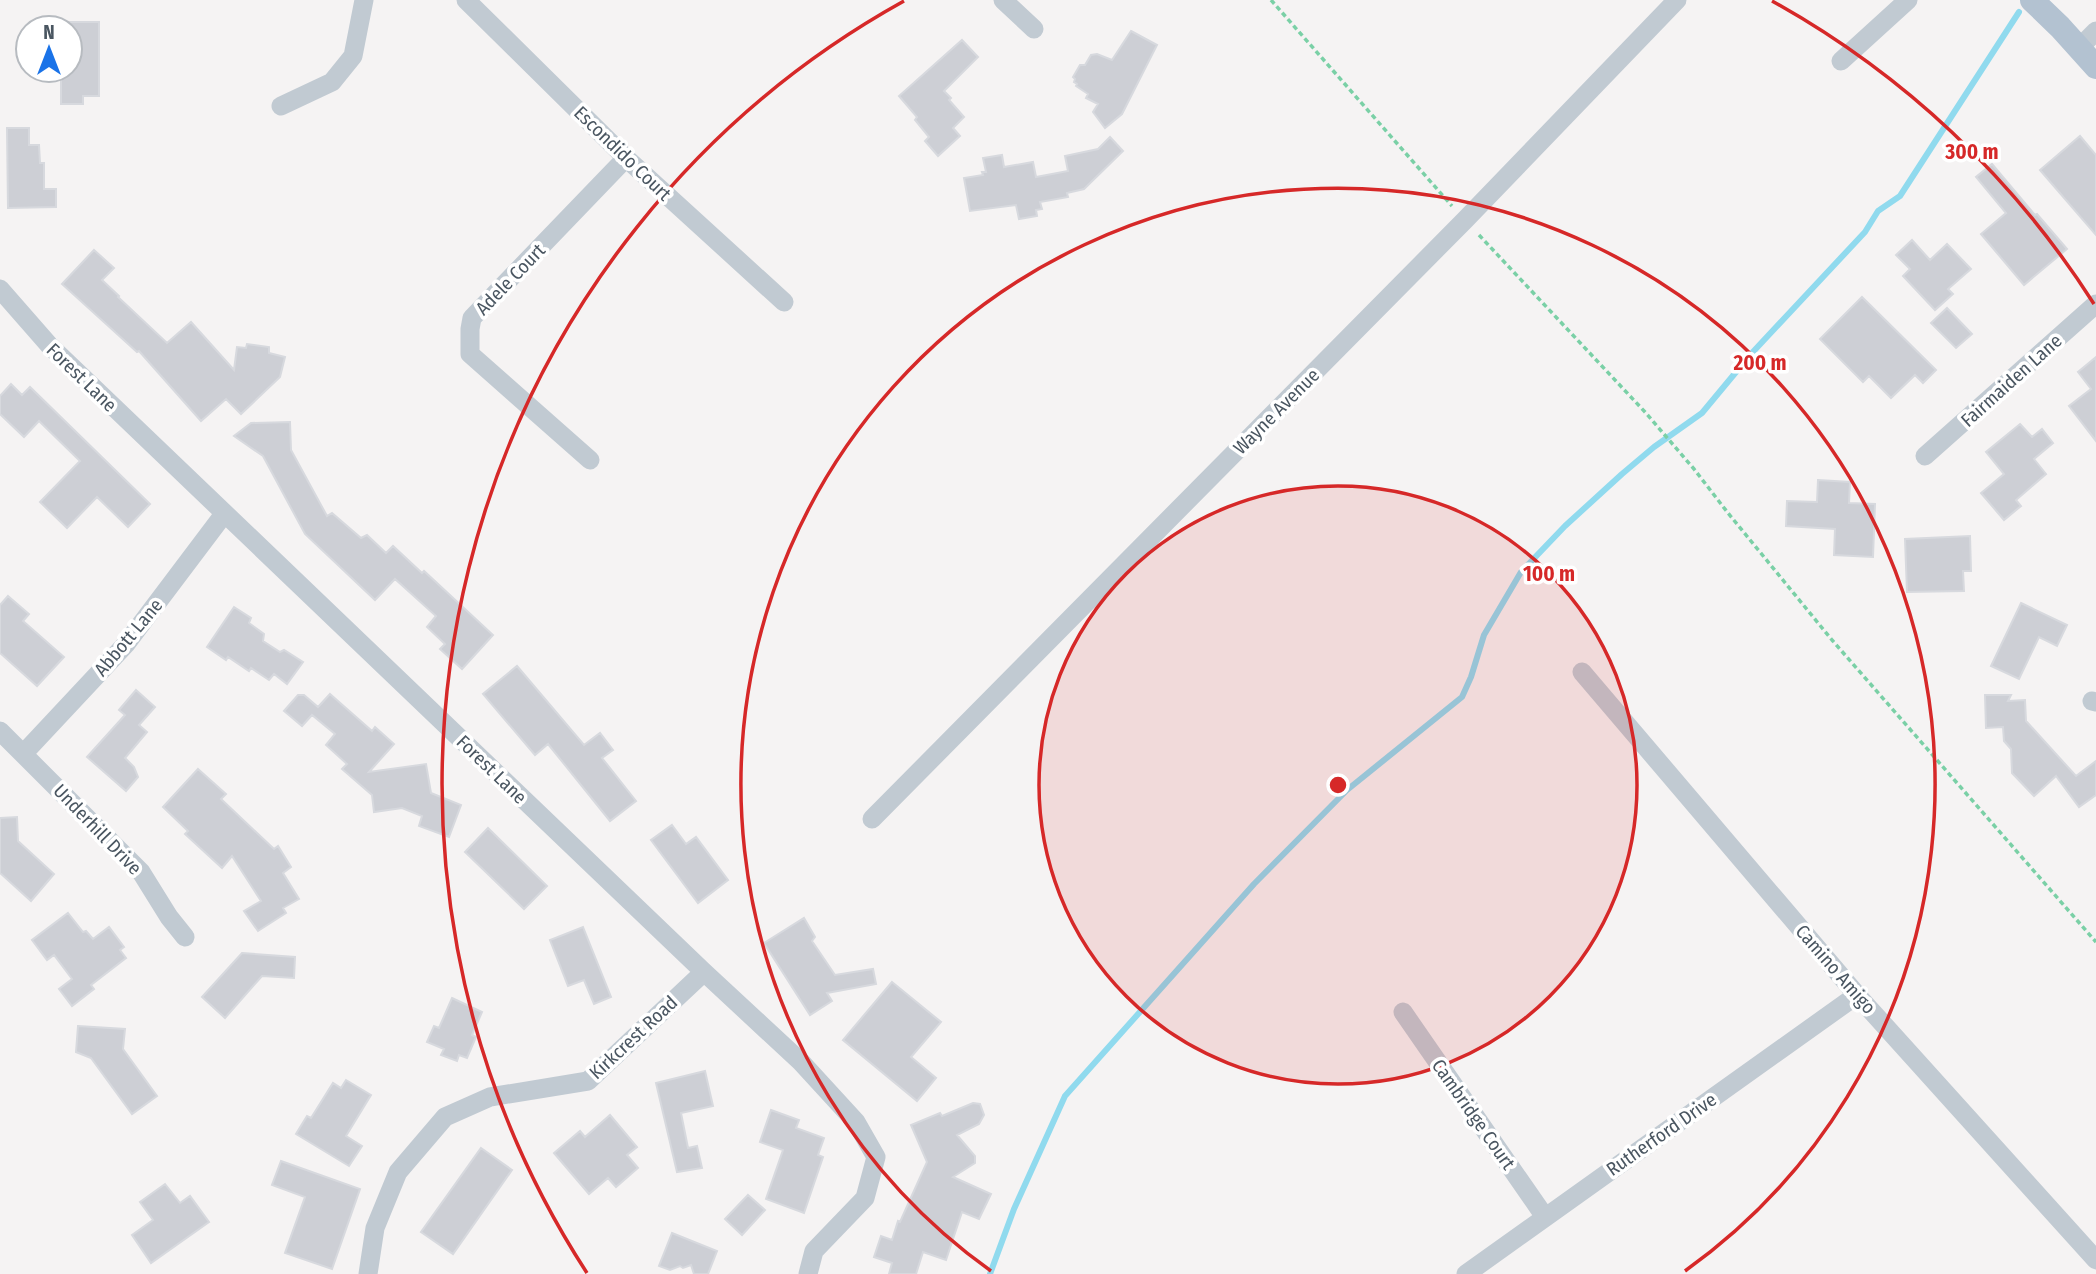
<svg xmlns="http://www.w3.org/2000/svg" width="2096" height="1274" viewBox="0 0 2096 1274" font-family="'Fira Sans Condensed',sans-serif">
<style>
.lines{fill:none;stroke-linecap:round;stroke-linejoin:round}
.stream{stroke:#90daee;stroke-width:6}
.building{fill:#cdcfd5;stroke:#d7d9de;stroke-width:2}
.path{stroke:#7ad0a6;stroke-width:3.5;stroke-dasharray:5 3.5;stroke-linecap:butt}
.minor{stroke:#c1cad2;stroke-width:19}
.major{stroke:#b3c2d1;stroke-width:24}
.ring{fill:none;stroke:#d62828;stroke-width:3.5}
.labels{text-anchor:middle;stroke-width:7;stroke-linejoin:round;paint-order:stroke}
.street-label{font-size:19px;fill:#4a5661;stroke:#fff}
.centre{fill:#d62828;stroke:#fff;stroke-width:3.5}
.ring-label{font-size:21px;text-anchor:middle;font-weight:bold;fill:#d62828;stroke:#fff;stroke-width:7;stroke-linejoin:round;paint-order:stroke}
</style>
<rect width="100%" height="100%" fill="#f5f3f3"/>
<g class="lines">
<!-- stream -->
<path class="stream" d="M990,1274L1014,1209L1065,1096L1254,884L1347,790L1462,697L1471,677L1484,635L1521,572L1565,526L1622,474L1654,447L1702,413L1751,354L1865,232L1878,211L1900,196L2019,12"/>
</g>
<!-- building -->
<path class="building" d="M70,22H99V96H83V104H61V70H70Z
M1131,31L1157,45L1122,114L1105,128L1093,112L1098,104L1086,98L1088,94L1076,86L1077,84L1074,82L1075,79L1073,77L1080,65H1085L1091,55L1097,54L1112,60Z
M962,40L978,57L944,91L951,98L949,100L964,117L953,128L960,136L938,156L925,141L929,137L915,120L917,117L899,96Z
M7,128H29V145H39L40,163H44V189H56V207L8,208Z
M2080,136L2096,155V235L2040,170Z
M1110,137L1123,151L1084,189L1067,193L1068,197L1040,202L1042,209L1036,210L1037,216L1019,219L1016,205L970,211L964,178L983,175L982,172H986L983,158L1002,155L1004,167L1033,162L1036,177L1068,171L1065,156L1098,149Z
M1992,164L2035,215L2037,214L2067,249L2024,285L1981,234L2006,213L1976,177Z
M1912,240L1930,260L1947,244L1971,269L1948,289L1953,294L1935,310L1903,276L1910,269L1896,255Z
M94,250L114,268L102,280L119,296L118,297L167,343L191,322L234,370L237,347L246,348L247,344L269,347V353L285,357L280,377L241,414L226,399L201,421L139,351L137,352L62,284Z
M1862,297L1936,370L1923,383L1915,375L1891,398L1869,376L1863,382L1820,339Z
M1947,308L1972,334L1956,348L1931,323Z
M2096,357V441L2069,406L2091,389L2078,372Z
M11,384L22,395L30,387L150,504L128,527L97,497L67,528L40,502L80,461L39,421L24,437L0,414V396Z
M290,422L291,450L327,516L332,513L361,538L367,535L386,553L393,546L422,573L424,571L493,635L462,669L440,649L445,644L427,627L436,616L395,579L375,600L305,534L263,456L234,436L251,423Z
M2020,424L2032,437L2042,429L2053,443L2034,459L2046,474L2016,500L2021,506L2004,520L1981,493L2004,474L1986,452Z
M1818,480L1850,482L1849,503L1875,504L1873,557L1834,555L1835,529L1786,526L1787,501L1817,502Z
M1970,536L1971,571H1963L1964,591L1907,592L1905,539Z
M8,596L29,614L23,621L64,657L37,686L0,653V605Z
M2021,603L2067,625L2057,646L2039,637L2019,679L1991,666Z
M234,607L251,618L249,623L264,634L263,641L280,652L284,650L303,662L287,684L274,674L269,680L251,668L249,671L228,657L226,660L207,647Z
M517,666L584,745L600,733L613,750L602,758L636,801L610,821L548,744L535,755L483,694Z
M136,690L155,707L139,725L147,732L125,758L134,767L138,777L126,791L87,757L125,715L119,710Z
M330,694L372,731L375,727L394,744L369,772L426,764L431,793L461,805L449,837L419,826L422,816L402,808L374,812L372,795L342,769L347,764L326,745L335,734L312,715L302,726L284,711L298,695H304L318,707Z
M1985,695H2011L2008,701L2025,700L2026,721L2076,776L2096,761V795L2079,807L2056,776L2034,796L2012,773L2011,749L2004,741L2003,727L1986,728Z
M198,769L226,794L221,799L274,849L278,846L291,867L283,873L299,899L283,908L286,913L258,931L244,911L261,901L232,856L222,868L185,834L188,831L163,807Z
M17,817L18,841L54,874L31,901L0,873V818Z
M672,825L686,844L696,837L728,880L698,903L651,840Z
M488,828L547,886L524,909L465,852Z
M68,913L83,932L86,931L93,939L109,927L124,947L120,950L126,958L91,985L94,989L72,1006L59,989L72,979L54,955L47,960L32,940Z
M804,918L815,937L812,941L835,975L873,969L876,984L827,993L832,1001L810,1015L764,943Z
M583,927L611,997L594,1004L584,980L568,986L550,940Z
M242,953L295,957L294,978L262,976L225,1018L202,997Z
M892,982L941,1022L911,1057L936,1078L917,1101L843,1040Z
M452,998L482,1012L472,1035L476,1037L467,1058L459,1055L457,1061L441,1055L444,1049L427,1042L434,1026L439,1028Z
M78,1026L125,1029L123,1049L157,1096L132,1114L91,1058L76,1052Z
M705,1071L713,1106L681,1113L688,1148L697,1146L702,1168L677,1172L656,1083Z
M346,1080L371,1095L346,1136L362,1146L349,1166L296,1134L307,1116L311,1118L333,1083L341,1088Z
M973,1103L980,1104L984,1115L979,1124L957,1135L975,1156V1163L953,1177L991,1194L979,1219L962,1212L946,1260L923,1252L916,1274H889L892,1263L874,1257L881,1236L892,1240L898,1221L900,1222L927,1162L911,1125L940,1113L942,1116Z
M771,1110L799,1120L796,1128L824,1138L818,1155L823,1157L804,1213L766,1199L783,1150L760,1142Z
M610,1115L637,1147L627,1155L638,1168L616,1187L608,1178L589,1194L554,1153L580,1131L585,1137Z
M481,1148L512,1170L453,1254L421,1232Z
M281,1161L360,1189L332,1269L285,1253L305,1197L272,1185Z
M165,1184L180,1203L190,1196L209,1222L151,1263L132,1235L153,1220L140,1202Z
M748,1195L765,1210L742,1235L725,1219Z
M672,1233L717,1251L708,1274H694L691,1265L683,1268L680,1266L670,1270L659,1266Z"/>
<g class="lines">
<!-- path -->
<path class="path" d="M1271,0L1452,206
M1479,235L1645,412L1694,469L1728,513L1832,640L2096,942"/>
<!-- minor -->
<path class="minor" d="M466,0L626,158L784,302
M1003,0L1034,29
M2079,48L2096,31
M1841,61L1908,0
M281,106L332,82L353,56L364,0
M0,289L49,345L704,972L801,1062L856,1122L876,1157L865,1198L814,1251L808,1274
M1925,456L2096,304
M590,460L470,354V329L472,318L626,158
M1582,672L1857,995L2096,1260
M2092,701L2096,702
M0,731L141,872L169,917L185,937
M24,753L126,644L224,514
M872,819L1465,220L1677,0
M1403,1012L1545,1217
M368,1274L375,1228L398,1172L445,1117L490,1097L588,1081L704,972
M1466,1274L1857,995"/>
<!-- major -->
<path class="major" d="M2032,0L2060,27L2096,67"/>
</g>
<!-- distance rings -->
<circle cx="1338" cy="785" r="299" fill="#d62828" fill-opacity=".12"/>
<g class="ring">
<circle cx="1338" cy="785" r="299"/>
<path d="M991 1271A597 597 0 1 1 1685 1271"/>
<path d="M587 1273A896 896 0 0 1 904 1M1772 1A896 896 0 0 1 2094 304"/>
</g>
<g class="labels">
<!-- street labels -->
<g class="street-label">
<text transform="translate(623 153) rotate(44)" y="7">Escondido Court</text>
<text transform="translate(510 279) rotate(-46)" y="7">Adele Court</text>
<text transform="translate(82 377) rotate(44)" y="7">Forest Lane</text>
<text transform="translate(2011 380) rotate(-42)" y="7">Fairmaiden Lane</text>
<text transform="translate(1276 411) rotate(-45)" y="7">Wayne Avenue</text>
<text transform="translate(128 637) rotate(-50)" y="7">Abbott Lane</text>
<text transform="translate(492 769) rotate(44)" y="7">Forest Lane</text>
<text transform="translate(98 829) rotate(46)" y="7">Underhill Drive</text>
<text transform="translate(1836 969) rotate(49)" y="7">Camino Amigo</text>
<text transform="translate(633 1037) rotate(-43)" y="7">Kirkcrest Road</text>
<text transform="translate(1474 1114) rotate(55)" y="7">Cambridge Court</text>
<text transform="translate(1661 1134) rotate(-35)" y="7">Rutherford Drive</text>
</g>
</g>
<circle cx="1338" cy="785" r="10" class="centre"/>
<g class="ring-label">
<text x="1972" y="159">300 m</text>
<text x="1760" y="370">200 m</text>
<text x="1549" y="581">100 m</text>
</g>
<!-- north arrow -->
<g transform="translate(49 49)"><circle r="33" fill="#ffffff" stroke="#b7bbc0" stroke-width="2"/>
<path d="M0-5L12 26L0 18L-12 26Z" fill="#1a73e8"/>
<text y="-10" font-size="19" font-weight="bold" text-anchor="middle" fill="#4a5661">N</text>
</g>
</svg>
